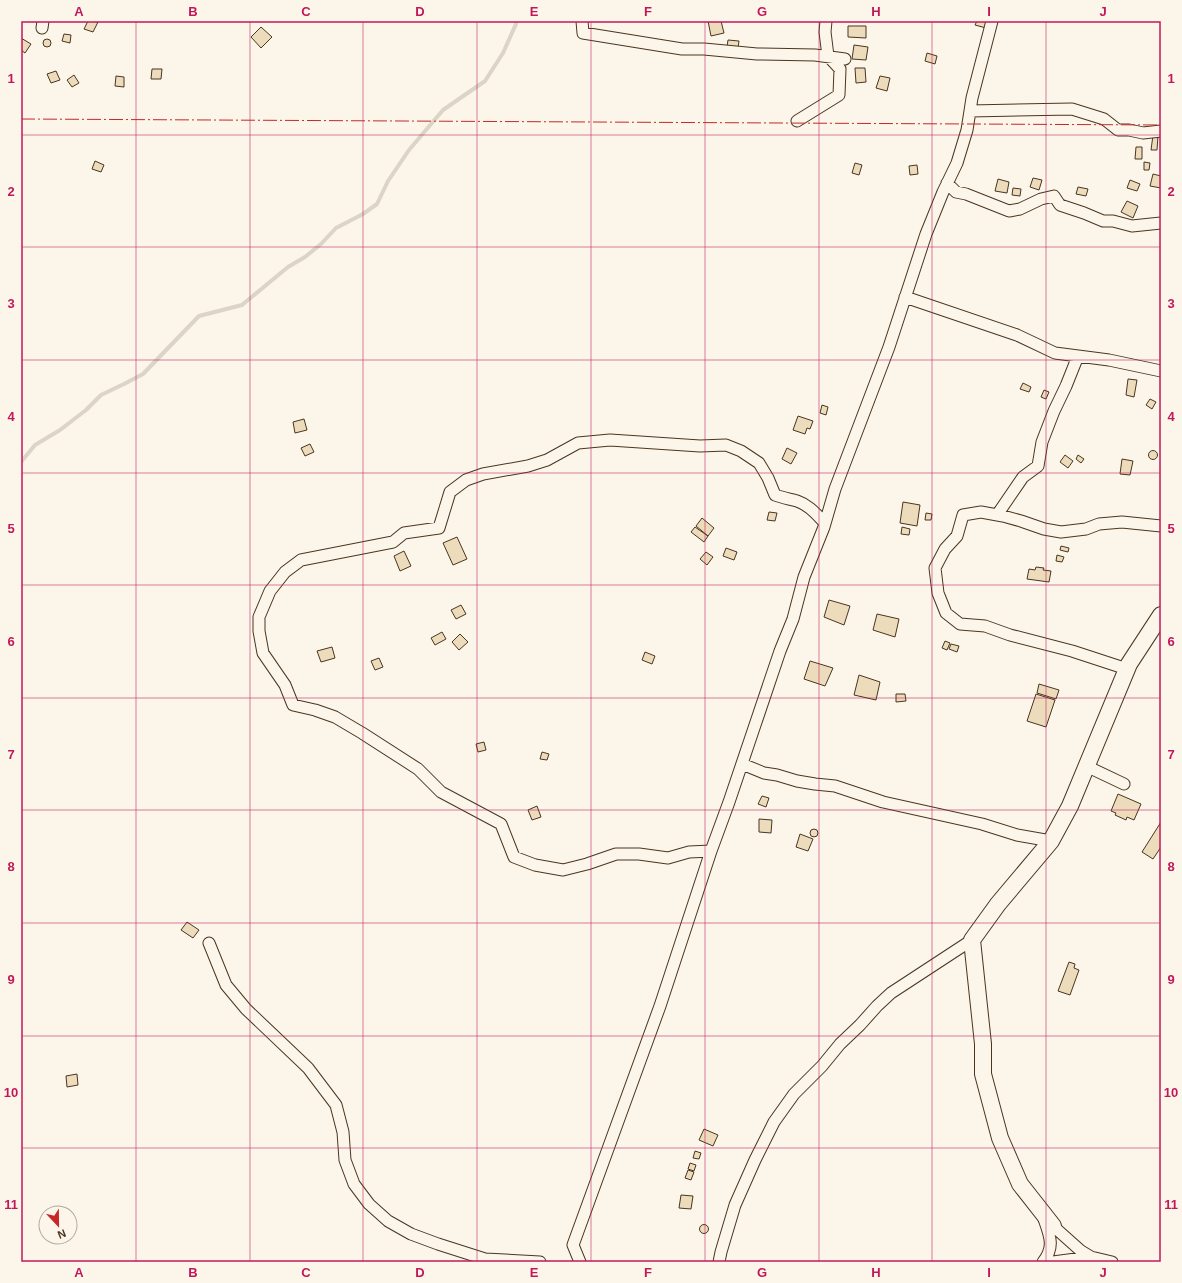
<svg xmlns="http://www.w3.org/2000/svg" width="1182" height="1283" viewBox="0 0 1182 1283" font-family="Arial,sans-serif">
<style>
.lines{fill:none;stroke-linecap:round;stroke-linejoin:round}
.stream{stroke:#dcd4c6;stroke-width:4}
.building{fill:#ecdcbc;stroke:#4a3520}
.street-casing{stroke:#4a3520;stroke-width:13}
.secondary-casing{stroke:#4a3520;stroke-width:18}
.street{stroke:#fbf6e9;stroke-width:11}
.secondary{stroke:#fbf6e9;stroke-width:16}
.power{stroke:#c62828;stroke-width:1;stroke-dasharray:14 3 2 3;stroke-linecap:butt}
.grid{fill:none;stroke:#c2185b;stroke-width:1;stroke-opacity:0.55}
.neatline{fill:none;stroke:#c2185b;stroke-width:1.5}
.grid-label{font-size:13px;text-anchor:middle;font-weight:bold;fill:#c2185b}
</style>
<rect width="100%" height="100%" fill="#fbf6e9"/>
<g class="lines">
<!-- stream -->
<path class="stream" d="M21,462L35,445L60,430L86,410L101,395L124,384L143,374L199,316L242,305L288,267L305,257L321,244L336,228L363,214L377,204L388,181L409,150L443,110L485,81L503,53L516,24V21"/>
</g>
<!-- building -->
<path class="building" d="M88,21L98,22L93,32L84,29Z
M708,21H721L724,33L711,36Z
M977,21H987L986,28L975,25Z
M848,26H866V38L848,37Z
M261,27L272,37L261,48L251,37Z
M64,34L71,35L70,43L62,41Z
M21,38L31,44L25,53L21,50Z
M43 43a4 4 0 1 1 8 0a4 4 0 1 1-8 0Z
M728,40L739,41L738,48L727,47Z
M854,45L868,47L866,60L852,59Z
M927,53L937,56L935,64L925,61Z
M855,68H865L866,82L856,83Z
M152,69H162L161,79H151Z
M56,71L60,80L51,83L47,74Z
M74,75L79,83L72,87L67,80Z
M116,76L124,77V87L115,86Z
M880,76L890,78L887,91L876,88Z
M1153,135L1158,136L1157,150H1151Z
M1136,147H1142V159H1135Z
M95,161L104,165L101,172L92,169Z
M1144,162L1150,163L1149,170H1144Z
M855,163L862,165L859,175L852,173Z
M917,165L918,174L910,175L909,166Z
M1153,174L1161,176V188L1150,186Z
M1033,178L1042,180L1039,190L1030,187Z
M998,179L1009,182L1007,193L995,191Z
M1130,180L1140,184L1137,191L1127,188Z
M1078,187L1088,189L1086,196L1076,194Z
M1013,188L1021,189L1020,196L1012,195Z
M1127,201L1138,206L1133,218L1121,212Z
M1128,379L1137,380L1134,397L1126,395Z
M1023,383L1031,387L1029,392L1020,389Z
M1044,390L1049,392L1046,399L1041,397Z
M1150,399L1156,402L1152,409L1146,405Z
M822,405L828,407L826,415L820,413Z
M798,416L813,421L810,429L807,428L805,434L793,430Z
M304,419L307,430L295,433L293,422Z
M310,444L314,452L305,456L301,448Z
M787,448L797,453L791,464L782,459Z
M1148.5 455a4.5 4.5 0 1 1 9 0a4.5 4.5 0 1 1-9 0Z
M1065,455L1073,461L1068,468L1060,462Z
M1078,455L1084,459L1081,463L1076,459Z
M1122,459L1133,461L1130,475L1120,474Z
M903,502L920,505L917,526L900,523Z
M769,512L777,513L775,521L767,520Z
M926,513L932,514L931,520H925Z
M702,518L714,528L708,536L696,526Z
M695,527L708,536L704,542L691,532Z
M902,527L910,529L909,535L901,534Z
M457,537L467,559L453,565L443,543Z
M1061,546L1069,548L1068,552L1060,550Z
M726,548L737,552L734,560L723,556Z
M404,551L411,566L400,571L394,556Z
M706,552L713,557L707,565L700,559Z
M1057,555L1064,557L1062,562L1056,561Z
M1036,567L1044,568L1043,570L1051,571L1049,582L1027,579L1029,569L1035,570Z
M829,600L850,606L844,625L824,617Z
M461,605L466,614L456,619L451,610Z
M877,614L899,619L895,637L873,630Z
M442,632L446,639L435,645L431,638Z
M460,634L468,642L459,650L452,642Z
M945,641L950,643L947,650L942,648Z
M951,644L959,646L957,652L949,649Z
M332,647L335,658L321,662L317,651Z
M645,652L655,656L652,664L642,660Z
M379,658L383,667L375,670L371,661Z
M810,661L833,668L825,686L804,679Z
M859,675L880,682L876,700L854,695Z
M1039,684L1059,690L1056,699L1037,693Z
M896,694H905L906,701L896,702Z
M1036,694L1055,700L1046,727L1027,721Z
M484,742L486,750L478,752L476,744Z
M542,752L549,754L547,760L540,759Z
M1118,794L1141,804L1134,820L1127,817L1126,820L1115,815L1116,813L1111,811Z
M762,796L769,798L766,807L758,804Z
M537,806L541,817L532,820L528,810Z
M759,819L772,820L771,833L759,832Z
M1161,822V847L1153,859L1142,852Z
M810 833a4 4 0 1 1 8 0a4 4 0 1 1-8 0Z
M800,834L813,839L808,851L796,847Z
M187,922L199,930L193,938L181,930Z
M1069,962L1075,964L1074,968L1079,970L1070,995L1058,991Z
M77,1074L78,1085L67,1087L66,1076Z
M704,1129L718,1135L713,1146L699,1140Z
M695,1151L701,1153L699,1159L693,1158Z
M690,1163L696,1165L694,1171L688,1169Z
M688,1170L694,1172L691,1180L685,1178Z
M681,1195L693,1196L691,1209L679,1208Z
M699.5 1229a4.5 4.5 0 1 1 9 0a4.5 4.5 0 1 1-9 0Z"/>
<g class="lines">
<defs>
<path id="street" d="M582,21L583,33L682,49H704L757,54L815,55L845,59
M42,28L43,21
M970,111L1072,109L1104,119L1118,130H1129L1143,133L1161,131
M797,121L839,95L840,69L828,56L825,32L826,21
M947,183L956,192L966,194L1009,211L1020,209L1041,199L1054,196L1060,205L1084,213L1103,221H1113L1132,226L1161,223
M905,297L1017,335L1055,353L1109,360L1161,371
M997,515L1023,477L1038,466L1042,442L1054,411L1066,386L1078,356
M825,523C817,515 809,505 797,501C790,499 783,498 775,495L768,478L759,463L741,451L726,445L700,446L610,440L578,443L547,460L528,466L483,474L466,480L450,492L439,528L404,533L393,542L301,560L285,572L270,591L259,617V631L263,653L285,685L293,705L315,710L335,717L362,733L418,769L441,792L501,824L514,857L535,865L563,870L587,864L616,854H639L668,858L689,852L711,851L729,802L754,728L780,651L793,619L804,577L824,527L835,489L889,347L926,234L943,192L957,163L967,130L972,98L992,21
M1127,669L1072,651L1010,635L985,626L960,624L946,613L938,593L935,568L945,549L957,536L963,515L981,512L1003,516L1021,521L1044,529L1061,532L1086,529L1099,524L1122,522L1161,526
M742,764L764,773L777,775L797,781L815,784L835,786L883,802L982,824L1017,835L1051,841
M1086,766L1124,784
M209,943L226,985L246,1009L308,1068L336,1105L343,1132L345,1160L354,1184L369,1204L388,1221L411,1234L438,1244L485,1259L540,1262
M1053,1226L1081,1251L1091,1257L1112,1262
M580,1262L573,1245L660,1006L711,851
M719,1262L721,1252L735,1205L755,1160L774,1122L794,1094L822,1066L840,1044L860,1025L877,1006L891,993L972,940
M1043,1262C1055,1247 1050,1236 1044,1219
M1053,1262L1091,1257"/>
<path id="secondary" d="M1053,1226L1020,1184L1000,1138L983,1074V1044L972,940L998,904L1051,841L1070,806L1129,664L1161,615"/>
</defs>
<!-- street casing -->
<use href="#street" class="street-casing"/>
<!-- secondary casing -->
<use href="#secondary" class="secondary-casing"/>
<!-- street -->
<use href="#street" class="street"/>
<!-- secondary -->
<use href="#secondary" class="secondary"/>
<!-- power -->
<path class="power" d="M21,119L1161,125"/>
</g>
<!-- grid -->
<path class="grid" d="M136,21V1262M250,21V1262M363,21V1262M477,21V1262M591,21V1262M705,21V1262M819,21V1262M932,21V1262M1046,21V1262M21,135H1161M21,247H1161M21,360H1161M21,473H1161M21,585H1161M21,698H1161M21,810H1161M21,923H1161M21,1036H1161M21,1148H1161"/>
<!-- border -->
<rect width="1182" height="1283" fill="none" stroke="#fbf6e9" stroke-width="44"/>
<!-- north arrow -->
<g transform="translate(58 1225) rotate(158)"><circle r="19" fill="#fbf6e9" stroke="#b4a999"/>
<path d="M0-3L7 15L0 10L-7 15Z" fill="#c62828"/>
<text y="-6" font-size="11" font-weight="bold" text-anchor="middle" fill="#4a3520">N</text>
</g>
<rect x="22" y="22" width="1138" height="1239" class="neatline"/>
<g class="grid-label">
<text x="79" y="16">A</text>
<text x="193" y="16">B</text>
<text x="306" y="16">C</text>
<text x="420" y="16">D</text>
<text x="534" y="16">E</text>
<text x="648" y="16">F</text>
<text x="762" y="16">G</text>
<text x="876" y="16">H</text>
<text x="989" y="16">I</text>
<text x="1103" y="16">J</text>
<text x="11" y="83">1</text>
<text x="1171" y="83">1</text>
<text x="11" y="196">2</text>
<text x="1171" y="196">2</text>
<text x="11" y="308">3</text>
<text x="1171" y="308">3</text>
<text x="11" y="421">4</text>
<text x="1171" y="421">4</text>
<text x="11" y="533">5</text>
<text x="1171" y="533">5</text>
<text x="11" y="646">6</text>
<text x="1171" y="646">6</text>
<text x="11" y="759">7</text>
<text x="1171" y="759">7</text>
<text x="11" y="871">8</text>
<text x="1171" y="871">8</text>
<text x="11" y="984">9</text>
<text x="1171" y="984">9</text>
<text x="11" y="1097">10</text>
<text x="1171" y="1097">10</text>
<text x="11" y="1209">11</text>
<text x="1171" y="1209">11</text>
<text x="79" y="1277">A</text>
<text x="193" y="1277">B</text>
<text x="306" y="1277">C</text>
<text x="420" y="1277">D</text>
<text x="534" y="1277">E</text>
<text x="648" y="1277">F</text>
<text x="762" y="1277">G</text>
<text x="876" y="1277">H</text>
<text x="989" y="1277">I</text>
<text x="1103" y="1277">J</text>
</g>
</svg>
